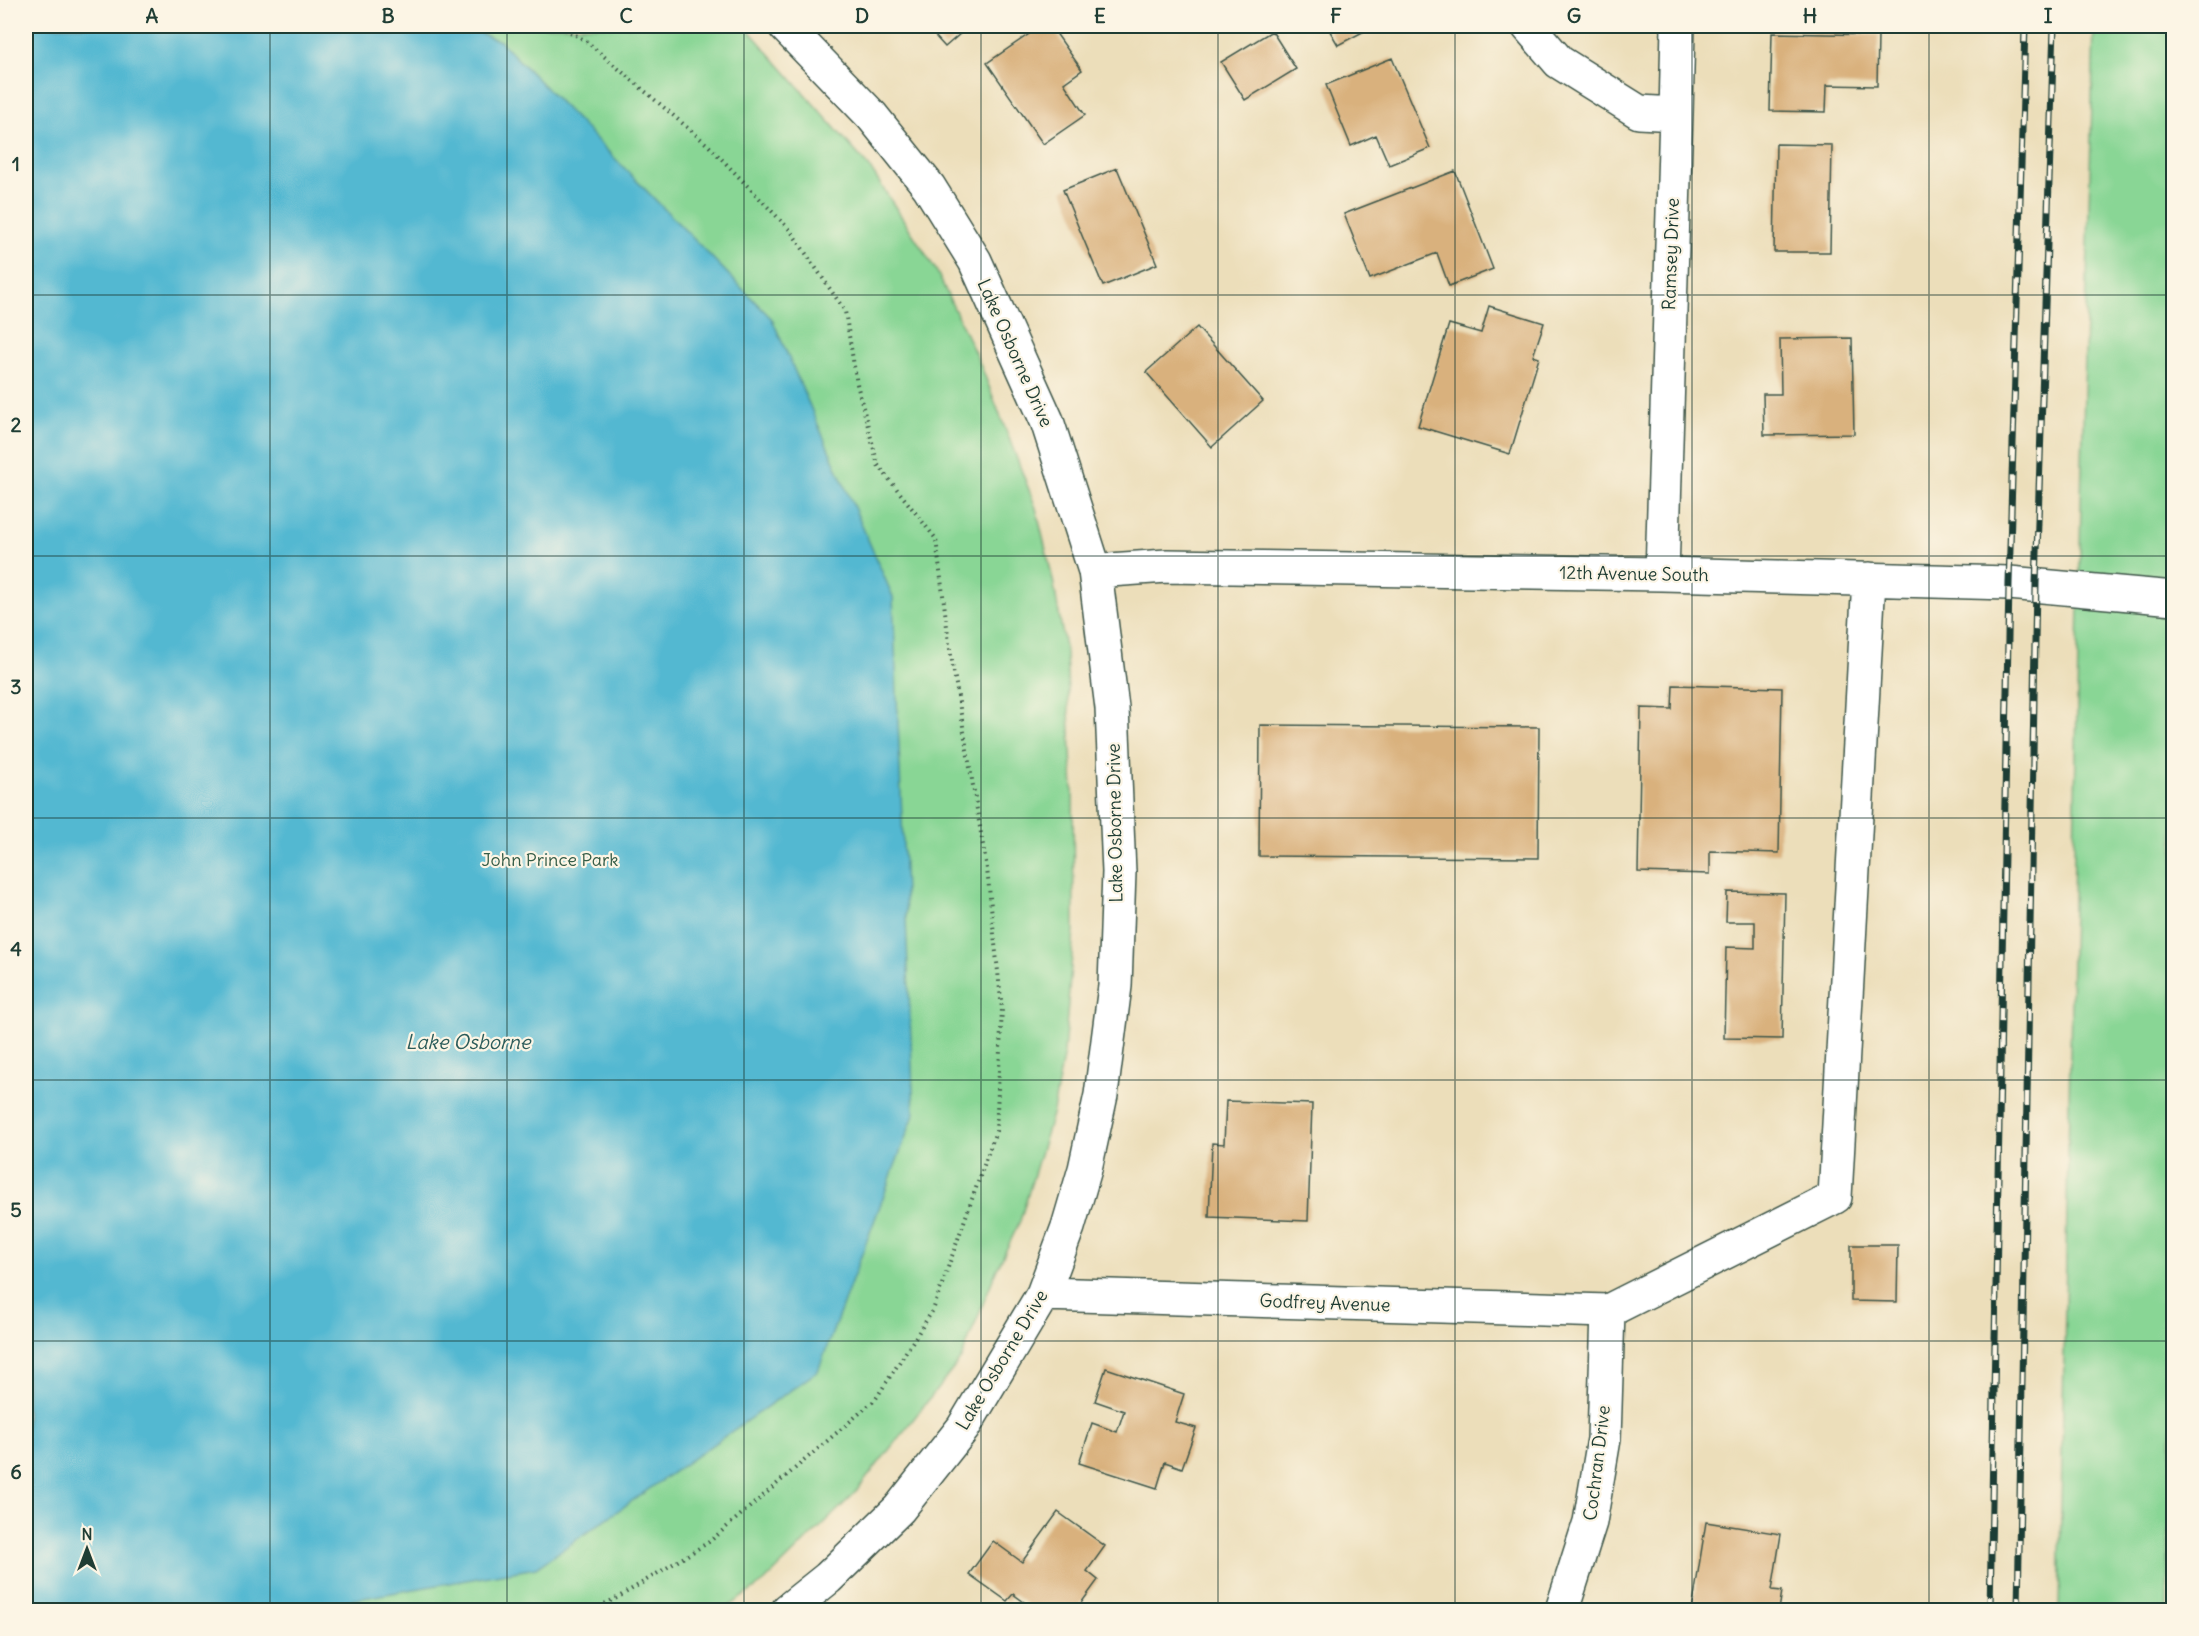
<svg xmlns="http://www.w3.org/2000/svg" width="2199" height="1636" viewBox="0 0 2199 1636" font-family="Delius,sans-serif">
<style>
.green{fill:#89d695;stroke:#548a64;stroke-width:1.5}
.water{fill:#53b8d1;stroke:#397a82;stroke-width:1.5}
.building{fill:#d9b17d}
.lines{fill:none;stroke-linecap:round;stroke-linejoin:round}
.minor-casing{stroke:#3e5548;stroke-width:36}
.path{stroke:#3e5548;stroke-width:4;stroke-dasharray:1.5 4.5;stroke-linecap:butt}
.minor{stroke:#fff;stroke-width:33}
.rail-casing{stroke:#1f3d34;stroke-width:7}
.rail{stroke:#fcf5e5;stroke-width:4.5;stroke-dasharray:14;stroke-linecap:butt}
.grid{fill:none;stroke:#1f3d34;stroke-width:1.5;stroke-opacity:0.55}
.labels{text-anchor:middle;stroke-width:4.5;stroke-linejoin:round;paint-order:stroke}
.street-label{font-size:18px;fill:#1f3d34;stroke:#fcf5e5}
.park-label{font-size:18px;fill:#345c47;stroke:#fcf5e5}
.water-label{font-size:20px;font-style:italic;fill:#2c5c5b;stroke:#fcf5e5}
.neatline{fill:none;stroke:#1f3d34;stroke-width:2}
.grid-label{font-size:20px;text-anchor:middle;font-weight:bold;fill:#1f3d34}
</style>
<rect width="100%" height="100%" fill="#fcf5e5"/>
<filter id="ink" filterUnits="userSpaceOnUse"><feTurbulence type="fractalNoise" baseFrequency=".0167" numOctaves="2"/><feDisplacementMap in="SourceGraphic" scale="12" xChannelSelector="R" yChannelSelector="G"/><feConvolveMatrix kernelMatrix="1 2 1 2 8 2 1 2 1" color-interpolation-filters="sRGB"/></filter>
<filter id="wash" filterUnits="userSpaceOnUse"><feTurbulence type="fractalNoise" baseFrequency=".008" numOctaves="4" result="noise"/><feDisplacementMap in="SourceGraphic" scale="24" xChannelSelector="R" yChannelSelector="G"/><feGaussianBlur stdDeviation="1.35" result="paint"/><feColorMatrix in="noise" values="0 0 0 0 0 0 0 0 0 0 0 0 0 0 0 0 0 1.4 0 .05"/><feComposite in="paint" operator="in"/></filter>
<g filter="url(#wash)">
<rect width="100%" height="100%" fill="#ecdeba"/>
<!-- green -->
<path class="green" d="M26,26H745L870,168L936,270L981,366L1036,508L1053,580L1066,653L1073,791L1074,930L1064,1052L1053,1111L1020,1221L996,1271L961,1359L854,1494L764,1582L723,1610H26Z
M2094,26H2173L2174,1346L2167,1610H2059L2081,501Z"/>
<!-- water -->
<path class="water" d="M26,26H462L500,41L772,319L893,597L914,1115L818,1371L536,1568L294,1610H26Z"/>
<g id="blocks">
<!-- building -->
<path class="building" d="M926,26H969L945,47Z
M1041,26H1051L1082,70L1064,83L1085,115L1043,144L987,63Z
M1327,26H1374L1338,45Z
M1272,31L1296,69L1245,100L1221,62Z
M1772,33L1878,35L1877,86L1827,85L1826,112L1770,111Z
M1392,58L1430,148L1389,165L1376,135L1351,146L1326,85Z
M1776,144L1832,145L1830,252H1774Z
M1117,168L1157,264L1103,286L1063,190Z
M1455,171L1493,269L1449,286L1437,253L1370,279L1344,214Z
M1489,306L1544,323L1533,356L1539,358L1510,454L1418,426L1449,324L1481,333Z
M1197,327L1263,401L1212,447L1146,372Z
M1852,338L1854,434L1764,435L1763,394H1781L1780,339Z
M1673,685L1782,688L1779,853L1710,851V874L1638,872L1641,708L1672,709Z
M1260,725L1539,727L1538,858L1259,856Z
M1727,892L1785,893L1782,1039L1724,1038L1726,947L1755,948V922H1726Z
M1226,1101L1312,1104L1308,1221L1209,1217L1212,1143L1224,1144Z
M1851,1245H1898L1897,1302L1851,1301Z
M1106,1368L1184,1394L1175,1422L1196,1428L1182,1468L1165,1462L1157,1488L1079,1463L1092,1423L1117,1432L1124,1411L1095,1401Z
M1058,1512L1105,1546L1087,1571L1098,1580L1076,1610H1035L1013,1594L1007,1601L969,1574L993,1541L1022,1562Z
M1706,1522L1781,1534L1772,1590L1782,1591L1779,1610H1692Z"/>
</g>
</g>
<g filter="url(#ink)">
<use href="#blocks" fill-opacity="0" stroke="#3e5548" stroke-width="1.5"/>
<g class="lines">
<defs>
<path id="minor" d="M785,26L872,116L929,187L975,261L1047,421L1095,571L1112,708L1119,872L1115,986L1101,1095L1085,1169L1068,1227L1043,1294L963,1428L899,1509L828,1578L788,1610
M1528,26L1559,62L1639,112L1676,114L1662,574
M1676,114L1678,26
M1095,571L1167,566L1662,574L2009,583L2174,598
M1043,1294L1608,1311L1835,1197L1869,579
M1562,1610L1590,1522L1604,1439L1608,1311"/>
</defs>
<!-- minor casing -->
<use href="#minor" class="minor-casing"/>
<!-- path -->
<path class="path" d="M560,26L586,41L709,146L790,230L845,311L857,384L878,465L936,539L949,643L987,869L1002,1009L996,1131L933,1310L875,1400L709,1542L617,1598L591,1610"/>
<!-- minor -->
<use href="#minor" class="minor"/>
<defs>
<path id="rail" d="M1990,1610L2009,583L2025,26
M2018,1610L2036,584L2054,26"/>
</defs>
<!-- rail casing -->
<use href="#rail" class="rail-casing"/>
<!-- rail -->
<use href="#rail" class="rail"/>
</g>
</g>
<!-- grid -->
<path class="grid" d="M270,26V1610M507,26V1610M744,26V1610M981,26V1610M1218,26V1610M1455,26V1610M1692,26V1610M1929,26V1610M26,295H2174M26,556H2174M26,818H2174M26,1080H2174M26,1341H2174"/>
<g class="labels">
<!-- street labels -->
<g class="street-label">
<text transform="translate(1671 254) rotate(-88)" y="6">Ramsey Drive</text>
<text transform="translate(1015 353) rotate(66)" y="6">Lake Osborne Drive</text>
<text transform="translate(1634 574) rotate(1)" y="6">12th Avenue South</text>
<text transform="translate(1115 823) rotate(-91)" y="6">Lake Osborne Drive</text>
<text transform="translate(1325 1303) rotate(2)" y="6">Godfrey Avenue</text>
<text transform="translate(1002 1360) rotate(-59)" y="6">Lake Osborne Drive</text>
<text transform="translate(1597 1463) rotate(-83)" y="6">Cochran Drive</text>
</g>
<!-- park labels -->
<g class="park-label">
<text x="550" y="866">John Prince Park</text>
</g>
<!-- water labels -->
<g class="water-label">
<text x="468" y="1049">Lake Osborne</text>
</g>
</g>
<!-- margin -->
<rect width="2199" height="1636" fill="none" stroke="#fcf5e5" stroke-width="66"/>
<!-- north arrow -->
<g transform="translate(87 1549)" stroke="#fcf5e5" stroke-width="4.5" paint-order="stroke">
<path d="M0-4.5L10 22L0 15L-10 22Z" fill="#1f3d34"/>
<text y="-9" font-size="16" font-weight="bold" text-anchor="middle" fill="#1f3d34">N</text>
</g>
<rect x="33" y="33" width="2133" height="1570" class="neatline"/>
<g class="grid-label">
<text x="152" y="23">A</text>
<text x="388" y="23">B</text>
<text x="626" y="23">C</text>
<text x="862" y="23">D</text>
<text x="1100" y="23">E</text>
<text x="1336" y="23">F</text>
<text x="1574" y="23">G</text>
<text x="1810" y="23">H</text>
<text x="2048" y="23">I</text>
<text x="16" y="171">1</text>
<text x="16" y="432">2</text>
<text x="16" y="694">3</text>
<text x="16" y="956">4</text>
<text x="16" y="1217">5</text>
<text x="16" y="1479">6</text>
</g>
</svg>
